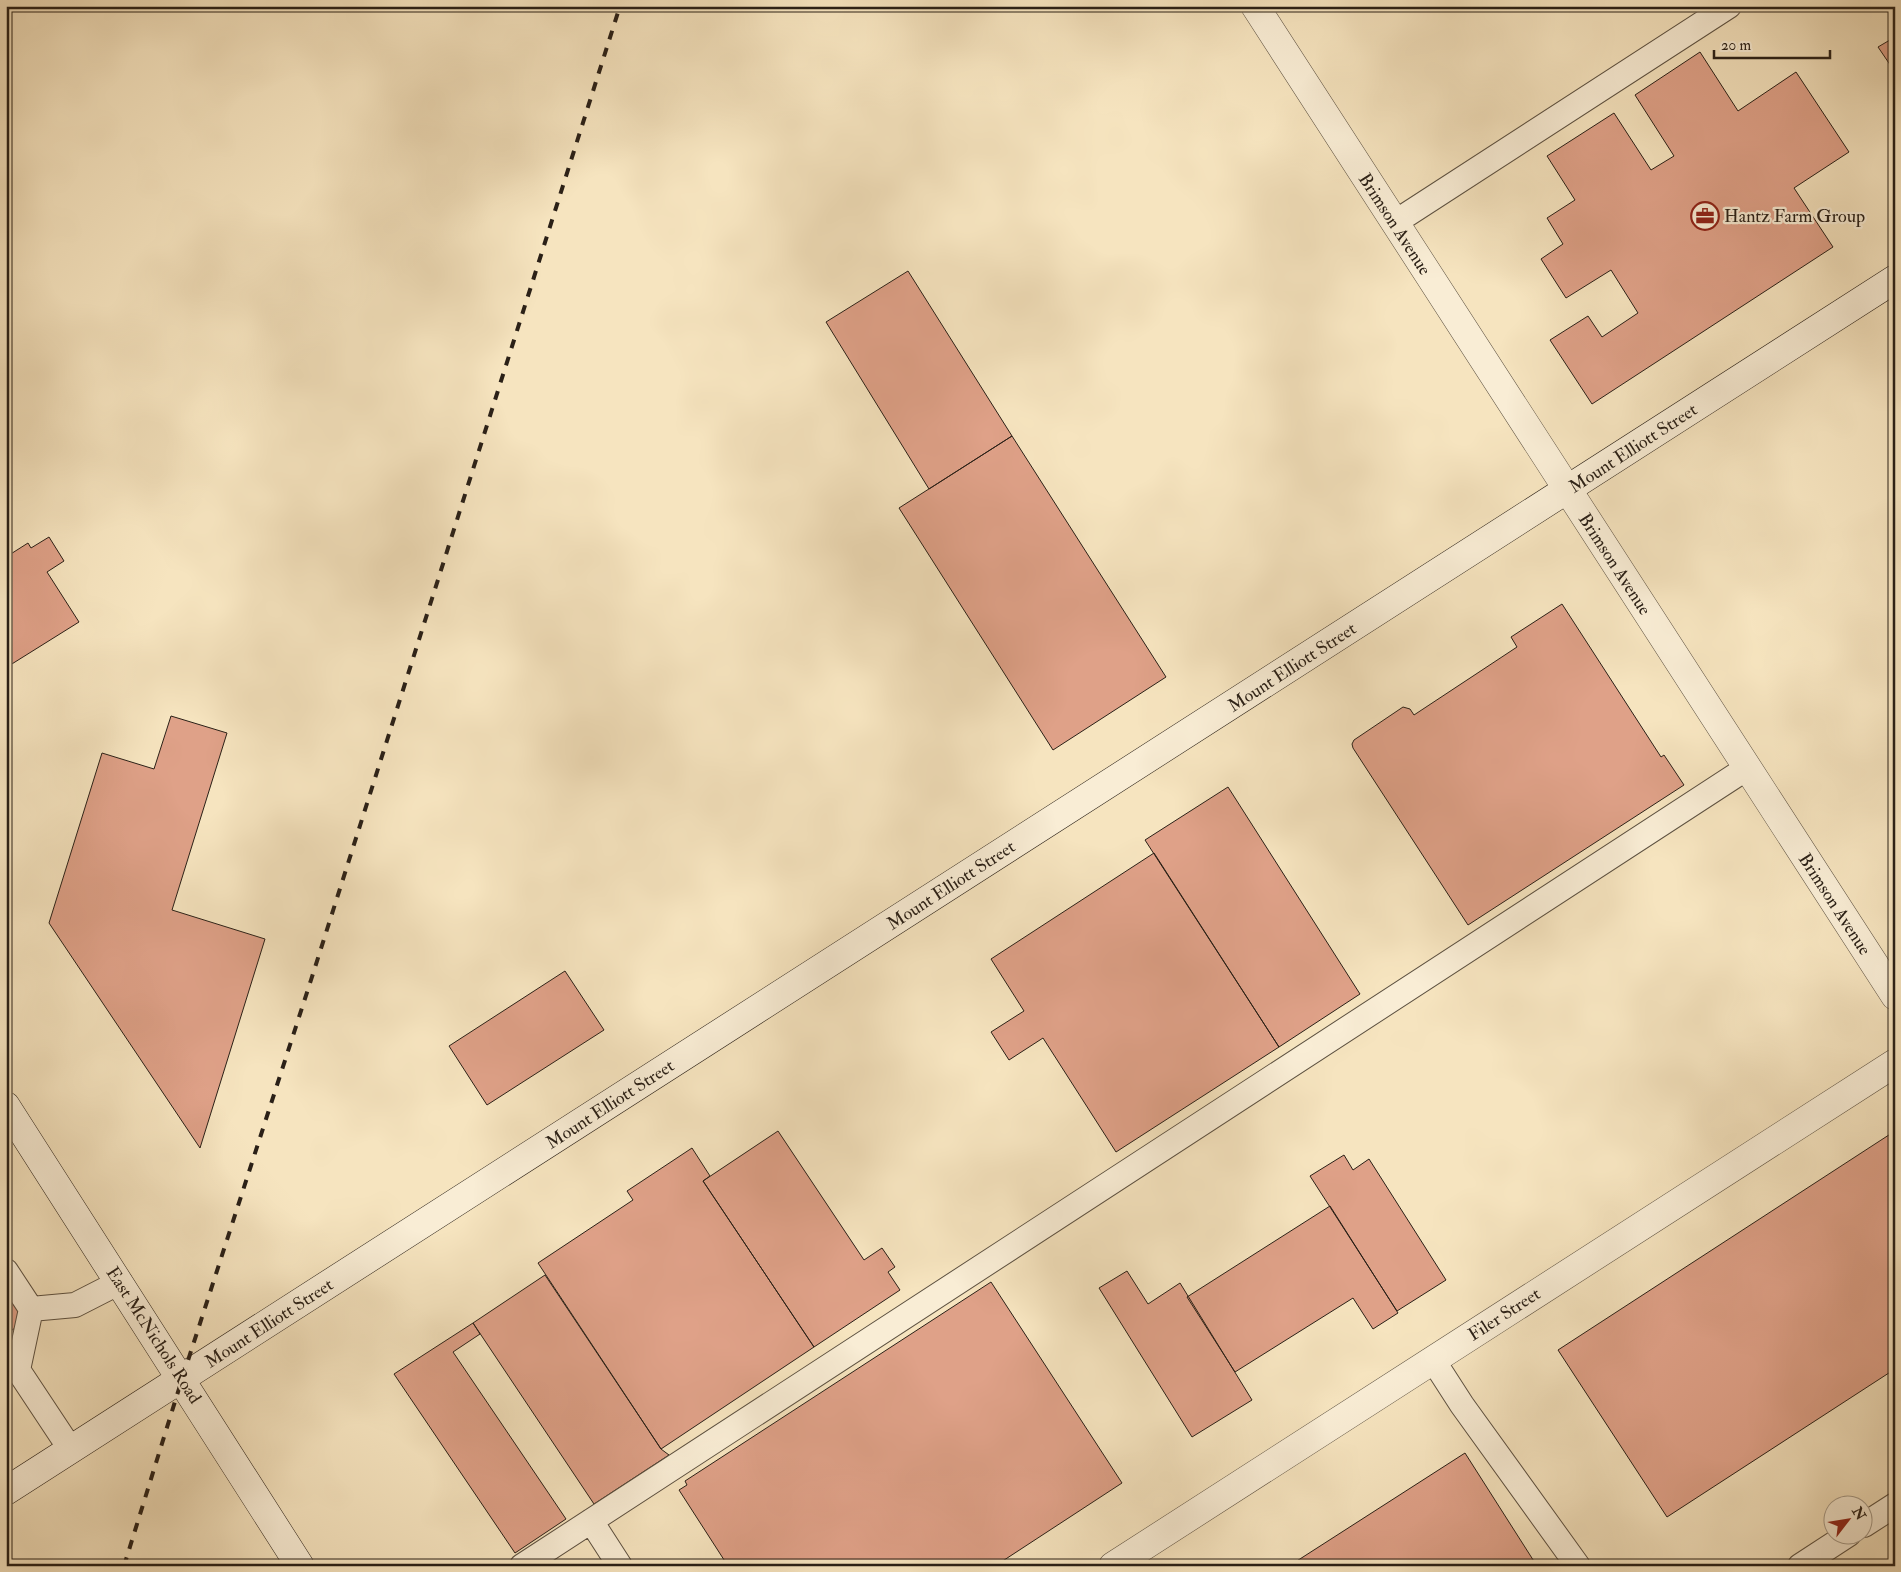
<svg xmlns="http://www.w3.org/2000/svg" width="1901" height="1572" viewBox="0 0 1901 1572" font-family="'IM FELL Double Pica',serif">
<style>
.building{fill:#dfa188;stroke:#2a2017}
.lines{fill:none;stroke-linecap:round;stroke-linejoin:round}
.lane-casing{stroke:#5d5141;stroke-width:26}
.street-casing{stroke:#5d5141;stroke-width:29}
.secondary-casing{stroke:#2a2017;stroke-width:29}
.lane{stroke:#f9edd5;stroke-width:24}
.street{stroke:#f9edd5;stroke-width:28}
.secondary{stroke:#f9edd5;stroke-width:28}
.rail{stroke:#2a2017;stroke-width:4;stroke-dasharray:9 9;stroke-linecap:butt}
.labels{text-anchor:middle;stroke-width:4.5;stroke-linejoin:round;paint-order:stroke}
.poi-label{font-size:18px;fill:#2a2017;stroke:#f9edd5;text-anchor:start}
.street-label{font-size:18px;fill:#2a2017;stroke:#f9edd5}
</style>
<rect width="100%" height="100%" fill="#f6e4bf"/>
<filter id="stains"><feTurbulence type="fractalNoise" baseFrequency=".004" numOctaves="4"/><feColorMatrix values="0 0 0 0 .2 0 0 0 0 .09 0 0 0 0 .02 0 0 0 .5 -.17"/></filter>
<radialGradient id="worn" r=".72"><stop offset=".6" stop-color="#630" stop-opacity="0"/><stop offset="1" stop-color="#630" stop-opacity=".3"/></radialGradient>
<!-- building -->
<path class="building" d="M1895,37V72L1878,47Z
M1700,52L1738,111L1796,72L1849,152L1794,188L1833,247L1592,404L1550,340L1588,316L1602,337L1638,313L1611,270L1566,298L1541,259L1563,244L1547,218L1575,200L1547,156L1614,113L1651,170L1674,156L1635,95Z
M908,271L1012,436L929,489L826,322Z
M1012,436L1166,677L1053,750L899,508Z
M49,537L64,561L47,572L79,622L7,667L6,557L28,543L31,548Z
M1562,604L1661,757L1664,755L1684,785L1468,925L1353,748L1352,744L1354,740L1403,707L1410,709L1414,715L1517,647L1511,637Z
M171,716L227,733L172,910L265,939L200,1148L49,923L102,753L154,769Z
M1228,787L1360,994L1279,1047L1145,840Z
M1154,853L1279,1047L1116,1152L1043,1038L1009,1060L991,1032L1024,1011L991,959Z
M565,971L604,1030L487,1105L449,1046Z
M778,1131L864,1260L882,1248L895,1267L888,1272L900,1290L814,1347L703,1181Z
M1895,1131V1369L1667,1517L1558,1350Z
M692,1148L710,1176L703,1181L814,1347L661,1449L538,1263L633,1200L627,1191Z
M1344,1155L1353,1170L1369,1159L1446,1280L1397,1311L1310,1176Z
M1330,1206L1398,1313L1373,1329L1353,1298L1235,1372L1187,1297Z
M1127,1271L1148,1304L1180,1283L1252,1400L1192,1437L1099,1288Z
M545,1275L661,1449L669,1455L594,1504L473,1323Z
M991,1282L1122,1483L995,1566H728L679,1490L687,1485L685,1481Z
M6,1290L26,1321L6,1334Z
M473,1323L480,1334L453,1352L566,1519L515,1553L394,1374Z
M1465,1453L1537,1566H1289Z"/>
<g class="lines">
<defs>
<path id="lane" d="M1394,223L1729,6
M6,1271L31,1309L75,1305L120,1282
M1433,1360L1462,1405L1578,1566
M6,1368L18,1370L71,1450
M18,1370L31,1309
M591,1521L620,1566
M1864,1525L1895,1505
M522,1566L1747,768
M1800,1566L1849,1534"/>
<path id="street" d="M1255,6L1895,996
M1113,1566L1895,1063"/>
<path id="secondary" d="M6,1106L300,1566
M6,1491L1895,279"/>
</defs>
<!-- lane casing -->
<use href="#lane" class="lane-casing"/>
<!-- street casing -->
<use href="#street" class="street-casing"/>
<!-- secondary casing -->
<use href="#secondary" class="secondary-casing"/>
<!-- lane -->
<use href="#lane" class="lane"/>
<!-- street -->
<use href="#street" class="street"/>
<!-- secondary -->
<use href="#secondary" class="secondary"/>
<!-- rail -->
<path class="rail" d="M124,1566L182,1379L311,980L620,6"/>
</g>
<!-- icons -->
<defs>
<symbol id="office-ring" viewBox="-11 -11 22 22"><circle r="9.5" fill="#f9edd5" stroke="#8f2418" stroke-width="1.5"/><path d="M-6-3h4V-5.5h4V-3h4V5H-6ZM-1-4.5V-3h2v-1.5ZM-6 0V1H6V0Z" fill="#8f2418"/></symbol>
</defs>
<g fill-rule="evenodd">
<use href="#office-ring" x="1689" y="200" width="32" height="32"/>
</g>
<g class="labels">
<!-- poi labels -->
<g class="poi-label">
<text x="1724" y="222">Hantz Farm Group</text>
</g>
<!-- street labels -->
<g class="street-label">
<text transform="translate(1395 224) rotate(57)" y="6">Brimson Avenue</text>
<text transform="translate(1633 448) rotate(-33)" y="6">Mount Elliott Street</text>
<text transform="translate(1615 564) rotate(57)" y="6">Brimson Avenue</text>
<text transform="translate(1292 667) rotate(-33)" y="6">Mount Elliott Street</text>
<text transform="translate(951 885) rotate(-33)" y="6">Mount Elliott Street</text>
<text transform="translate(1835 904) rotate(57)" y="6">Brimson Avenue</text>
<text transform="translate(610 1104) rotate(-33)" y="6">Mount Elliott Street</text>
<text transform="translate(1504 1314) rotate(-33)" y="6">Filer Street</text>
<text transform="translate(269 1323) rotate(-33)" y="6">Mount Elliott Street</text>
<text transform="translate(154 1335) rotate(57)" y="6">East McNichols Road</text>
</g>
</g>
<!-- margin -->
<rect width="1901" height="1572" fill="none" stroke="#f6e4bf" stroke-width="25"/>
<rect x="8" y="8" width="1886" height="1557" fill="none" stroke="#2a2017" stroke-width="2.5"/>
<rect x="12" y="12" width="1876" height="1547" fill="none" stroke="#2a2017"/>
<!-- north arrow -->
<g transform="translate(1848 1520) rotate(59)"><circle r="24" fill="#f9edd5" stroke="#a69b89"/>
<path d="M0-4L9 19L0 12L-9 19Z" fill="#8f2418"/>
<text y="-8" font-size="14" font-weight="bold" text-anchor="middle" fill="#2a2017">N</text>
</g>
<!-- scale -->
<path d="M1714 50v8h116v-8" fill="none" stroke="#2a2017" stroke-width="2.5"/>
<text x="1721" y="50" font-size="15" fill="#2a2017" stroke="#f9edd5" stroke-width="4" paint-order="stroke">20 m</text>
<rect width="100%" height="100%" filter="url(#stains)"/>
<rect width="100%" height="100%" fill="url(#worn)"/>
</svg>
